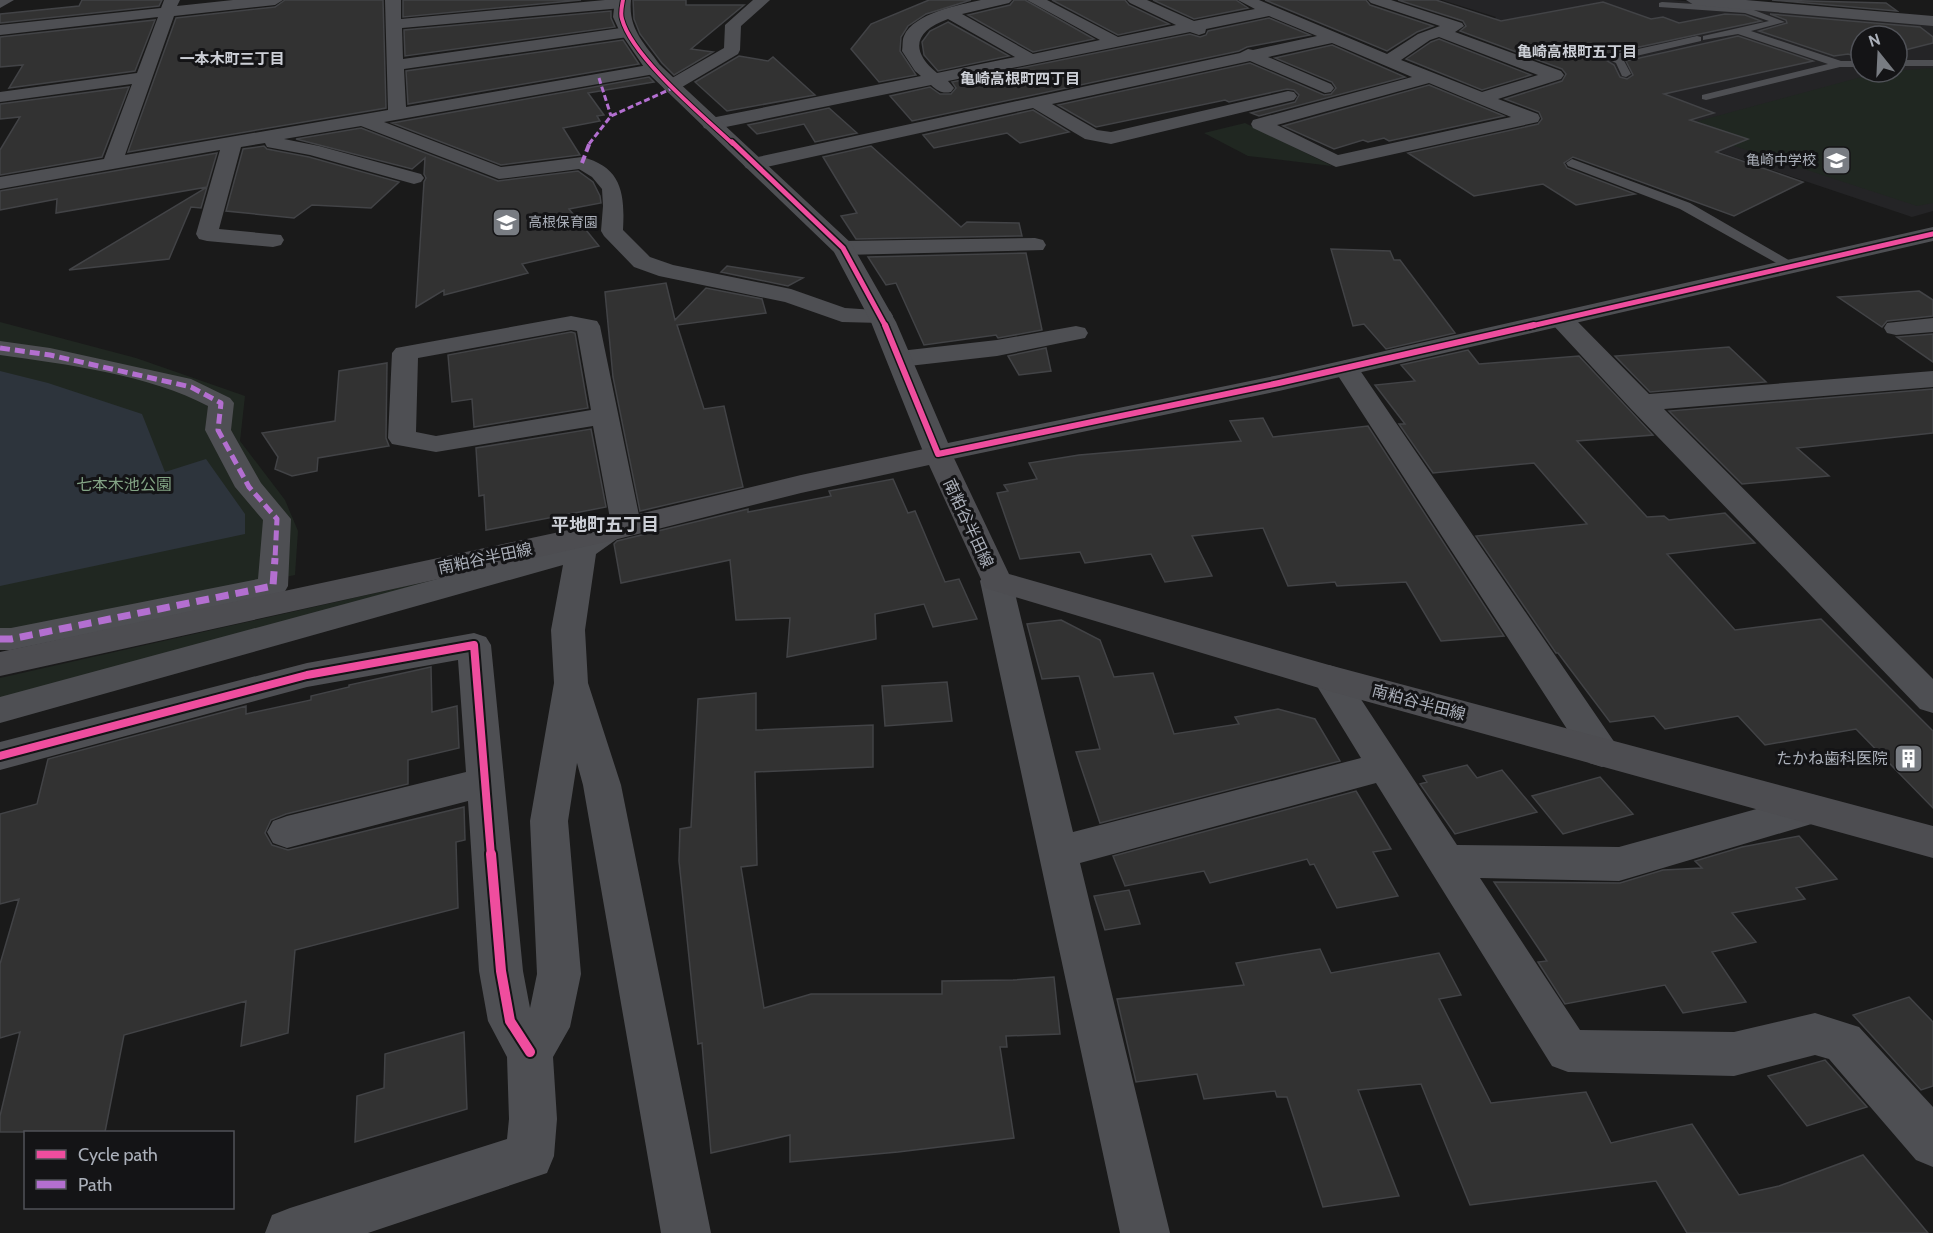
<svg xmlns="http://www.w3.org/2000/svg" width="1933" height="1233" viewBox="0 0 1933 1233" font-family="Cabin,'Noto Sans JP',sans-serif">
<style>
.built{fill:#242426;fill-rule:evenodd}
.green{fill:#202721}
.water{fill:#2d343c}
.building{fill:#323232;stroke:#424346;stroke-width:1.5}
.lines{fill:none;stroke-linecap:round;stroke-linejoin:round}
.service{fill:#4e4f53;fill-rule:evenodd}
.pedestrian{fill:#4e4f53;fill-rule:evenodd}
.minor{fill:#4e4f53;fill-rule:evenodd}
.tertiary{fill:#4e4f53;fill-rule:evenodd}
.secondary{fill:#4d4d51;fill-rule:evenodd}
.quiet-far3{stroke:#b36fd0;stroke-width:3;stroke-dasharray:6 3;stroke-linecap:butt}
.quiet-far2{stroke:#b36fd0;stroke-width:4;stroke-dasharray:8 4;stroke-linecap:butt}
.quiet-far1{stroke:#b36fd0;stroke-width:5;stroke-dasharray:10 5;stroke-linecap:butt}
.quiet{stroke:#b36fd0;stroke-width:7;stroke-dasharray:13 7;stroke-linecap:butt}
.cycleway-far4-casing{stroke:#141416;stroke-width:6}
.cycleway-far3-casing{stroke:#141416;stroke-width:8}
.cycleway-far2-casing{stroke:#141416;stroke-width:9}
.cycleway-far1-casing{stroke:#141416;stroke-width:12}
.cycleway-casing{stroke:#141416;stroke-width:14}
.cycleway-far4{stroke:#ef4d9e;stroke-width:4}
.cycleway-far3{stroke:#ef4d9e;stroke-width:5}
.cycleway-far2{stroke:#ef4d9e;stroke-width:6}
.cycleway-far1{stroke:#ef4d9e;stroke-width:8}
.cycleway{stroke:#ef4d9e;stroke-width:10}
.labels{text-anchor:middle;stroke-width:6;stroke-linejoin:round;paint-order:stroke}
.far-poi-label{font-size:14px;fill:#abb0ba;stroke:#141416;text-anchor:end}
.far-neighbourhood-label{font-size:15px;font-weight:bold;fill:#cccfd6;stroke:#141416}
.park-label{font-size:16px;fill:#83a485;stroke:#141416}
.street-label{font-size:16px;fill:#abb0ba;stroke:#141416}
.poi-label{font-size:16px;fill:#abb0ba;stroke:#141416;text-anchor:end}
.neighbourhood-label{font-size:18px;font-weight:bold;fill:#cccfd6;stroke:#141416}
</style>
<rect width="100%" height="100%" fill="#1a1a1a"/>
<!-- built -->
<path class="built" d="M1442,0H1673L1933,23V211L1912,217L1588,108L1599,101L1548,84L1594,69L1494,20L1496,17ZM1861,36H1897V72H1861Z"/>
<!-- green -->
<path class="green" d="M1933,68V203L1917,206L1676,127L1880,72Z
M1245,123L1332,166L1248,156L1204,133Z
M0,322L136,358L245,396L240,441L285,500L298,531L295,575L14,632H0Z
M451,576L0,702V678Z"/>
<!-- water -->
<path class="water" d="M0,371L48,383L142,414L165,472L206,459L245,514V534L0,586Z"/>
<!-- building -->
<path class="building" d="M82,0H162L159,6L0,23V14L79,6Z
M285,0H383L386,108L128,152L176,18L275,7Z
M403,0H581L403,17Z
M633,0H686V5H744L691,49L713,52L674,75L662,63L640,34L634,19Z
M929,0H971L926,14L908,26L901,37L900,51L916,75L879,82L851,49L871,24Z
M1014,0H1025L1094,39L1033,52L968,15L1010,5Z
M1052,0H1125L1129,5L1169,24L1118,35Z
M1153,0H1236L1248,8L1194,19Z
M1265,0H1366L1370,5L1433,26L1417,32L1387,51Z
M1398,0H1436L1501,21L1603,2L1651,19L1663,17L1679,23L1725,14L1745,15L1761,21L1611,53L1604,59L1614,65L1620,77L1627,79L1633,75L1626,61L1738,36L1813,61L1664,94L1714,113L1690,120L1748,139L1716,152L1803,182L1734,216L1573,157L1564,163L1567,168L1635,194L1576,205L1543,184L1474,196L1408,153L1538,124L1542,119L1539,112L1505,99L1562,81L1566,74L1562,69L1460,31L1466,26L1463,21Z
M1772,0L1886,3L1897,11Z
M611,11V18L615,27L405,56L404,30Z
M1770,14L1920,27L1933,37V43L1897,52V36H1861V58L1848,54L1834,56L1759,31L1787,23L1786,20Z
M1269,18L1310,35L1247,47L1239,51L912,121L890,96L930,87L940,94H951L956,88L952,82L1190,34L1200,37L1206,35L1208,31Z
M155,20L135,71L9,88L23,65L0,67V37Z
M948,22L1009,56L938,71L924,55L922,42L930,31Z
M1439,39L1531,75L1482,90L1406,59L1431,42Z
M623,40L639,64L408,104L406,71Z
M1332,45L1405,77L1259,116L1251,113L1295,102L1299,95L1294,90L1287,89L1229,102L1225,100L1096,127L1058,105L1250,63L1324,95L1331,94L1336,88L1332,82L1275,58Z
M739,56L768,61L773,57L815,95L727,111L695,82Z
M649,77L654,82L588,93L604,115L597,116L600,121L563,128L580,155L501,165L392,123Z
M1429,85L1504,116L1389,141L1384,138L1368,142L1363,140L1334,149L1283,126Z
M129,87L102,157L0,175V150L20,117L0,119V104Z
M829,108L857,133L815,142L804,124L757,134L748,125Z
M1033,110L1069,132L1020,143L1007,133L934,148L923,135Z
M361,128L498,181L578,171L593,182L600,196L601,203L569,209L599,246L522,264L528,273L444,295V290L416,307L424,182L426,178L424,174L425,158L412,169L296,139Z
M264,146L267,149L309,157L399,182L371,208L312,205L294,218L226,211L243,149Z
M871,146L961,227L967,222L1019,223L1022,236L856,239L841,216L857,213L823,157Z
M217,153L207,187L56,213L57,199L0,210V191Z
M207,187L201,208L191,207L169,259L69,270Z
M1331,249L1390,251L1394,260H1400L1455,333L1386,349L1364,324L1353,326Z
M1026,253L1042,330L998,338L996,335L924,345L896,283L886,285L868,257Z
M727,266L803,278L788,286L721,272Z
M666,283L675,320L706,288L762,299L766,313L677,325L704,409L724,406L743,487L640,511L613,377L605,292Z
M1919,291L1933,300V316L1887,321L1882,327L1838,297Z
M571,332L575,333L588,408L474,427L472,399L452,402L448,355Z
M1933,334V362L1897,337Z
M1729,347L1766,382L1650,392L1615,356Z
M1046,348L1051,371L1019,375L1008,356Z
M1468,350L1479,364L1579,356L1653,435L1577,441L1647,517L1664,516L1669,520L1725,513L1755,543L1667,554L1735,630L1821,619L1933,731V808L1856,729L1765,745L1738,716L1665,729L1654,716L1610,722L1558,653H1556L1476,536L1587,524L1534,463L1433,473L1399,424H1405L1375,385L1415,381L1401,365Z
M387,363L386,438L389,446L318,458L317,471L292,476L275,469L278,457L262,433L335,421L339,371Z
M1933,389V433L1797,448L1829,476L1742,484L1669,411Z
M1263,418L1273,437L1368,426L1504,636L1441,641L1406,582L1337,586L1335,582L1288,586L1263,528L1192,536L1212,576L1165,582L1151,554L1085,563L1080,552L1020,559L997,493L1008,491L1004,485L1037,479L1029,463L1079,455L1241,441L1230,421Z
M591,429L606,507L486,530L484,495L479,496L476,448Z
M893,479L908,513L915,511L945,582L959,579L977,619L933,627L924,604L875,614L876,639L787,657L790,618L736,620L730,560L621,583L614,544L617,541L748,509V512L831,496L829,491Z
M1061,620L1100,640L1114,677L1153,673L1174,734L1239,724L1235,717L1278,709L1315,719L1340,761L1100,823L1076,752L1100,749L1079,676L1042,679L1027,624Z
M431,667L432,712L457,706L459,748L408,760V784L286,814L271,820L265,833L272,845L288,850L464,807L465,840L456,842L458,908L295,950L288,1033L241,1046L246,1001L124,1035L105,1132H0V1116L20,1032L0,1038V964L19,899L0,904V814L37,804L48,759L246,706V714L311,700V696L349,687V685Z
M947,682L952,721L885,726L882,686Z
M756,693V730L873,725V767L755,772L757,865L741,867L764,1008L811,994H942V981L1013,980L1054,977L1060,1034L1006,1036L1007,1047H1000L1014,1138L898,1152L790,1162V1135L711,1153L702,1043L698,1044L679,861L680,829L691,827L698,699Z
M1467,765L1477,778L1502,770L1537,812L1455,834L1420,784L1427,782L1423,776Z
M1600,777L1633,814L1563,834L1532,796Z
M1356,791L1391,849L1373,852L1398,896L1337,908L1314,864L1310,865L1307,859L1210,883L1204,871L1125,886L1113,856Z
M1799,836L1837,879L1796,888L1805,899L1732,913L1756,942L1712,952L1746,1002L1683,1013L1665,985L1565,1004L1538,962L1547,961L1494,882L1620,883L1663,870L1702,868L1695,861L1742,847Z
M1129,890L1140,924L1105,930L1094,896Z
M1320,949L1331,973L1439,953L1461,995L1439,999L1491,1103L1586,1092L1611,1143L1692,1124L1739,1195L1779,1186L1863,1155L1928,1233H1687L1656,1181L1470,1205L1421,1084L1358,1090L1399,1196L1323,1207L1287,1097H1277L1275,1091L1204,1099L1197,1074L1136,1082L1117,999L1244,985L1236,963Z
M1909,997L1933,1022V1086L1921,1090L1853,1015Z
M464,1032L467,1109L355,1142L357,1096L384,1088L385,1054Z
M1825,1060L1867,1107L1807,1126L1768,1076Z"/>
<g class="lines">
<!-- service -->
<path class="service" d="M1662,2L1746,7L1785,22L1751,31L1841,61H1861V67H1840L1706,100L1702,99V95L1828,64L1738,34L1703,40V36L1769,21L1745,13L1659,7V3Z
M1697,36L1701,37V41L1623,59L1631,74L1626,77L1622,76L1616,63L1606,58L1611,55Z
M1897,60H1933V66H1897Z
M1572,159L1690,203L1799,266L1797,269H1787L1680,209L1568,166L1566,163Z"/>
<!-- pedestrian -->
<path class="pedestrian" d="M0,341L50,348L191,379L230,398L234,403L231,430L261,483L291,519L288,586L284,593L11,650H0V628H11L258,579L263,520L235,487L205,430L208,406C150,375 65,364 0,355Z"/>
<!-- minor -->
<path class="minor" d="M0,0H14L0,8Z
M164,0H180L177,6L233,0H283L275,5L174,16L125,155L388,110L385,0H401V19L605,0H628L630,3L627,6L622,8L402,28L403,59L628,27L636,32L628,37L404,69L406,107L654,64L660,65L663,69L660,73L384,122L501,167L582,157C622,167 625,194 623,230L650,257L673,265L791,289L845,308L890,311L893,316L890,321L881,323L842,322L785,302L659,276L634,267L604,236L601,231L603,206L602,189L592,177L579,169L499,179L361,126L284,139L319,146L421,174L424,178L421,182L414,184L310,155L267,147L265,143L241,147L219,229L281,235L284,240L281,245L273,247L207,241L199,239L196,234L220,150L0,189V177L104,159L132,84L0,102V92L137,73L158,17L0,35V25L161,8Z
M753,0H770L741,26L740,50L738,54L677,90H665L662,86L665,82L724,48L725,25Z
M981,0H1012L1009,3L962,14L1033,54L1100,40L1027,0H1047L1118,37L1176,25L1130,3L1127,0H1147L1194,21L1255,9L1238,0H1259L1387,54L1418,34L1440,26L1371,3L1368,0H1391L1462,23L1464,26L1455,32L1561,71L1564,75L1561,79L1498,99L1538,114L1540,118L1538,122L1336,167L1253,128L1251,124L1253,120L1412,77L1332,43L1268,57L1331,84L1334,88L1331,92L1325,93L1250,61L1052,104L1097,130L1111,132L1288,91L1294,92L1297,96L1294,100L1111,144L1085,139L1033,108L753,170L746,168L743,164L746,160L753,158L1240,53L1248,49L1253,50L1317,36L1269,16L1206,29L1205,33L1199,35L1190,32L948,81L954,88L951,92C942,94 938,91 931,85L711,130L704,128L702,124L704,120L711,118L921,76L915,71L902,51C903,46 902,40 904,36C914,13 959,5 981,0ZM948,19L1015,57L937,73C909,50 915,31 948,19ZM1439,37L1538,75L1482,92L1401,60L1430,40ZM1429,83L1511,117L1338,155L1277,125Z
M1686,0H1746L1933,16V26L1694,5Z
M1035,238L1043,240L1046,245L1043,250L843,255L835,253L832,248L835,243L843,241Z
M1562,313L1571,315L1649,394L1933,371V387L1664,409L1933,679V713L1920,709L1631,409L1553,325L1550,320L1553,315Z
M571,316L597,321L600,326L641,525L637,532L626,535L621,533L617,539L596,554L585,630L588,683L621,785L711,1233H661L583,785L577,763L568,821L581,974L570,1027L553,1057L557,1119L554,1156L547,1173L368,1233H265L272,1215L290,1208L507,1139L509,1119L507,1057L488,1021L479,971L468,801L287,848L273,843L267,832L273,821L287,816L466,772L458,660L307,687L0,770V742L307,663L474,633L486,637L491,645L523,971L530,1008L537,974L530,821L554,683L551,630L563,565L0,723V697L570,543L595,525L611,524L593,426L436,452L392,444L388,438L392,353L396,348ZM571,330L577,331L591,410L436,436L416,432L418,358Z
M1933,318V332L1896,335L1887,333L1884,328L1887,323Z
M1076,326L1085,328L1088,333L1085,338L997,356L900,367L891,364L887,359L891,354L900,351L997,340Z
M1346,360L1355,363L1615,743L1620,753L1615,763L1602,767L1589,763L1333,368L1337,363Z
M996,570L1007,574L1012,581L1073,832L1361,758L1312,678L1317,669L1329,665L1341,669L1457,845L1619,847L1811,794L1825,798L1830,809L1825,820L1619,881L1480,878L1580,1030L1734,1032L1815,1013L1859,1027L1933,1107V1167L1916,1160L1829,1059L1815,1055L1734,1076L1568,1072L1552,1066L1376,783L1080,863L1170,1233H1120L980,581L985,574Z"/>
<!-- tertiary -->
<path class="tertiary" d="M615,0H631C628,29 644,43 660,65L851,243L896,322L948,443L1279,375L1933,227V241L1279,391L938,462L928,460L924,454L871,322L834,252L648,73L620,32L613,17Z"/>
<!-- secondary -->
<path class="secondary" d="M938,446L948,448L952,454L1009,574L1329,665L1933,826V858L1329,691L985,588L929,465L801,493L606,542L0,676V652L606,522L801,475Z"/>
<!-- quiet-far3 -->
<path class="quiet-far3" d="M599,78L611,116
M589,144L611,116L673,88"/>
<!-- quiet-far2 -->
<path class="quiet-far2" d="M582,163L590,142"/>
<!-- quiet-far1 -->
<path class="quiet-far1" d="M0,348L50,355L191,387L221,403L218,430L249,487L277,519L275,559"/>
<!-- quiet -->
<path class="quiet" d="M0,639H11L273,586L275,558"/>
<defs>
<path id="cycleway-far4" d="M623,0C622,6 620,13 622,19C632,57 703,116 733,144"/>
<path id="cycleway-far3" d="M732,142L843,248L886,327
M1527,327L1933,234"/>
<path id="cycleway-far2" d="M885,325L938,454L1279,383L1534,325"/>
<path id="cycleway-far1" d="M0,756L307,675L474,645L491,856"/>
<path id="cycleway" d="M491,854L501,971L510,1021L530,1052"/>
</defs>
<!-- cycleway-far4 casing -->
<use href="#cycleway-far4" class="cycleway-far4-casing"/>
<!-- cycleway-far3 casing -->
<use href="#cycleway-far3" class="cycleway-far3-casing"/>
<!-- cycleway-far2 casing -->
<use href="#cycleway-far2" class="cycleway-far2-casing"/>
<!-- cycleway-far1 casing -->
<use href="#cycleway-far1" class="cycleway-far1-casing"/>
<!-- cycleway casing -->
<use href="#cycleway" class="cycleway-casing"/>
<!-- cycleway-far4 -->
<use href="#cycleway-far4" class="cycleway-far4"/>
<!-- cycleway-far3 -->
<use href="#cycleway-far3" class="cycleway-far3"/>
<!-- cycleway-far2 -->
<use href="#cycleway-far2" class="cycleway-far2"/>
<!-- cycleway-far1 -->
<use href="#cycleway-far1" class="cycleway-far1"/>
<!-- cycleway -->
<use href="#cycleway" class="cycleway"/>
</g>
<!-- icons -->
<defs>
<symbol id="school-square" viewBox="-11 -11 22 22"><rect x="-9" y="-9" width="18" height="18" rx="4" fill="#787c82" stroke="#141416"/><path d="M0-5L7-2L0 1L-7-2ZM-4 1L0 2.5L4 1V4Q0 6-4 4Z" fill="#fff"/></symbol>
<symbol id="building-square" viewBox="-11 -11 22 22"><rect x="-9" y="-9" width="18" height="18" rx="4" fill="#787c82" stroke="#141416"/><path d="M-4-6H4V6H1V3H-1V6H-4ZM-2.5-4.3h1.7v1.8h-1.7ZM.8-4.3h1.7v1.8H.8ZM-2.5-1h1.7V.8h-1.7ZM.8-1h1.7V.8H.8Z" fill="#fff"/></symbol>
</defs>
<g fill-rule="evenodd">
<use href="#school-square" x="1820" y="144" width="33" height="33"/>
<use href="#school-square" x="490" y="206" width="33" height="33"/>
<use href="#building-square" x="1892" y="742" width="33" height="33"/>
</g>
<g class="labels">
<!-- far-poi labels -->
<g class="far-poi-label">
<text x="1816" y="165">亀崎中学校</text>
<text x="528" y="227" text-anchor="start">高根保育園</text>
</g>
<!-- far-neighbourhood labels -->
<g class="far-neighbourhood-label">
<text x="1577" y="57">亀崎高根町五丁目</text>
<text x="232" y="64">一本木町三丁目</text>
<text x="1020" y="84">亀崎高根町四丁目</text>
</g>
<!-- park labels -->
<g class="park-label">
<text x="124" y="490">七本木池公園</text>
</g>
<!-- street labels -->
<g class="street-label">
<text transform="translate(969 523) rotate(65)" y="6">南粕谷半田線</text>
<text transform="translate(485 558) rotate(-12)" y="6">南粕谷半田線</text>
<text transform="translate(1419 702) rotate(15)" y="6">南粕谷半田線</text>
</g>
<!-- poi labels -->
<g class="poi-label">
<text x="1888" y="764">たかね歯科医院</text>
</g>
<!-- neighbourhood labels -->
<g class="neighbourhood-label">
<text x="605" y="531">平地町五丁目</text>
</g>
</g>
<!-- legend -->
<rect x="24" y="1131" width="210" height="78" fill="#141416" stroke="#505258" stroke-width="1.5"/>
<rect x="36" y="1150" width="30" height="9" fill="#ef4d9e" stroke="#505258" stroke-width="1.5"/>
<text x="78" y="1161" font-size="18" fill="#abb0ba">Cycle path</text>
<rect x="36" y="1180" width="30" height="9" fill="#b36fd0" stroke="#505258" stroke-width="1.5"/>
<text x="78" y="1191" font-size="18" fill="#abb0ba">Path</text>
<!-- north arrow -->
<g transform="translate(1879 54) rotate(342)"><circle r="28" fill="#141416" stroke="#505258" stroke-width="1.5"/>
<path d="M0-4.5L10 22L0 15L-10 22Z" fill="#787c82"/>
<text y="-9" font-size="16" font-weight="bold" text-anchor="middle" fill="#abb0ba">N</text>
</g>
</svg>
